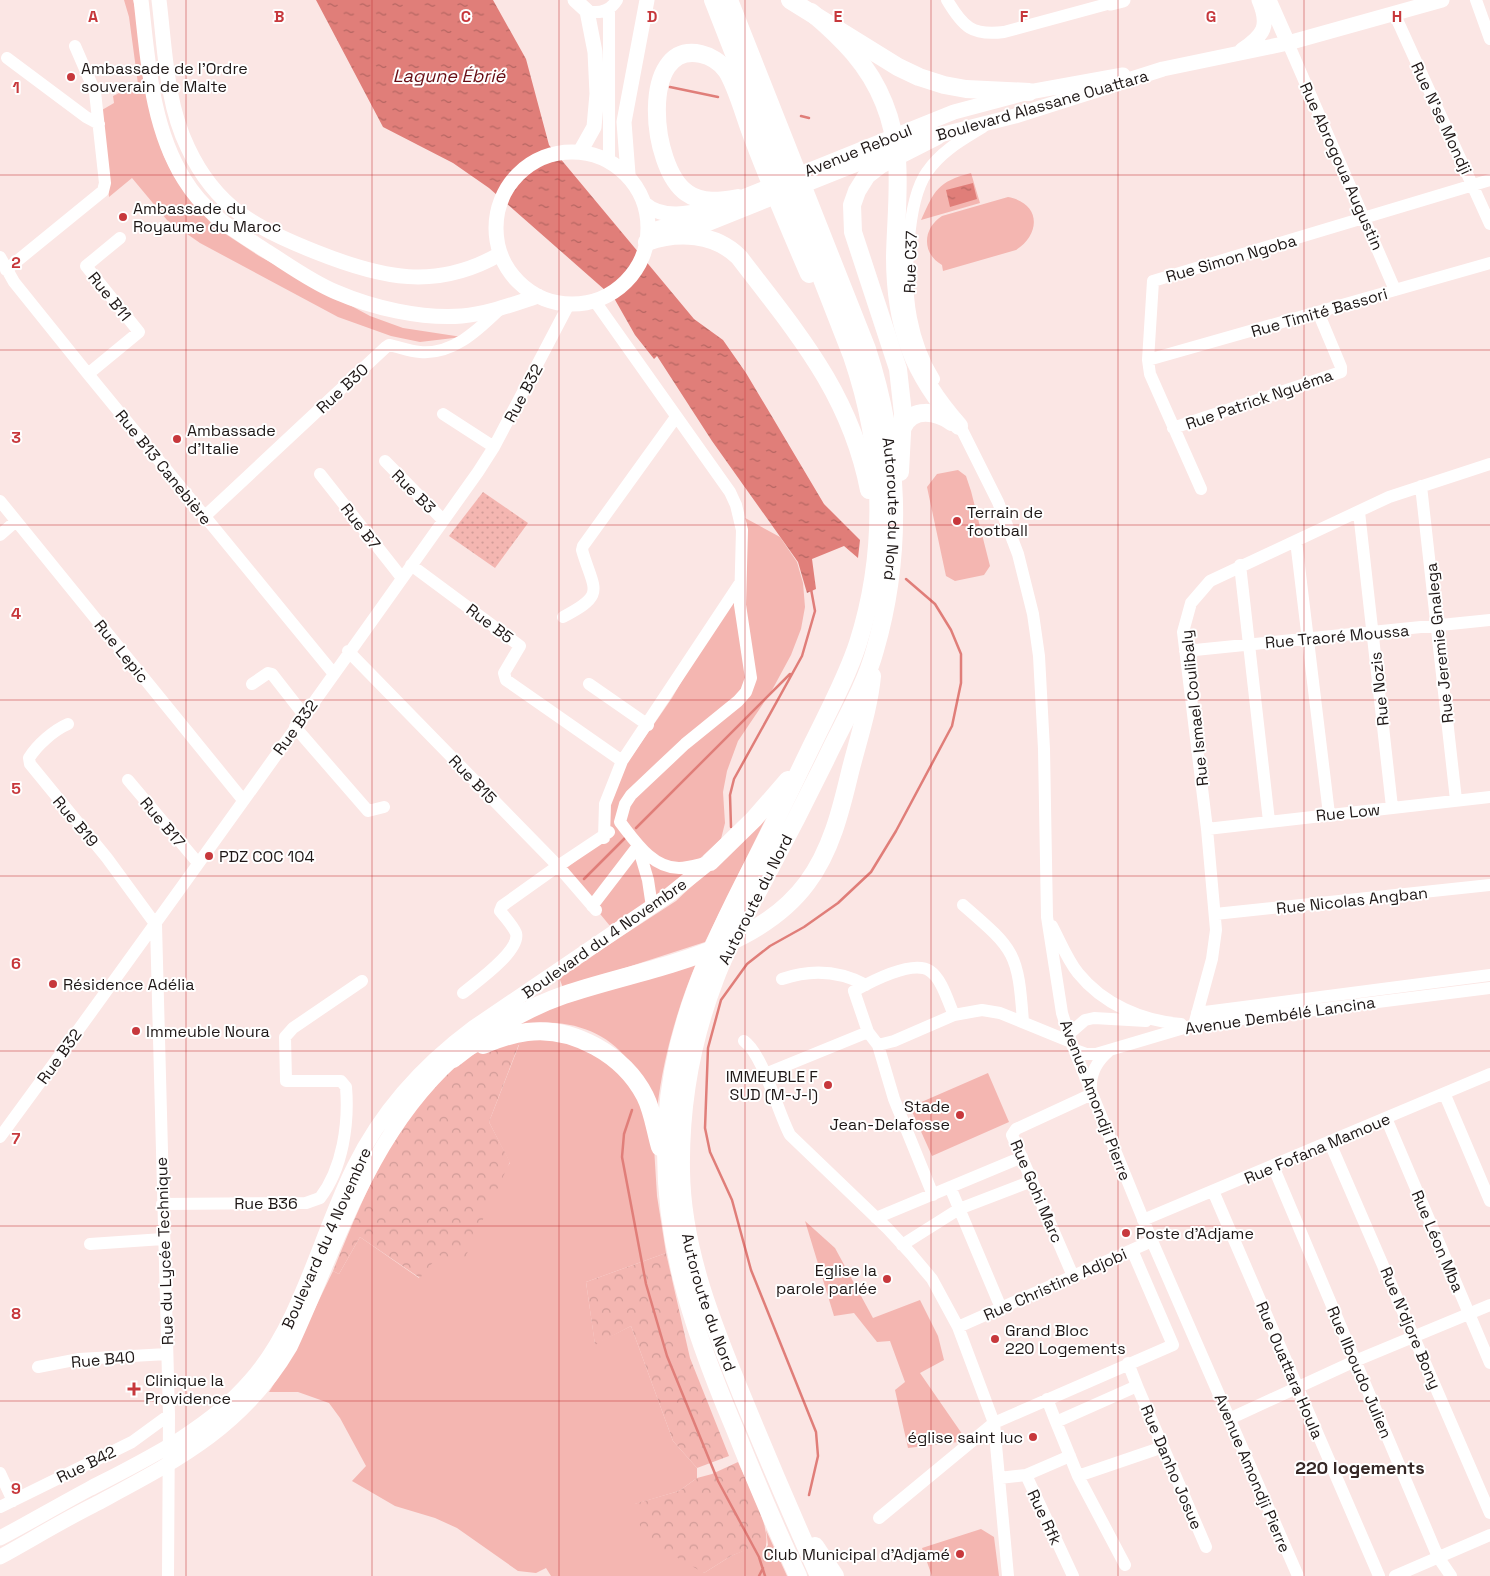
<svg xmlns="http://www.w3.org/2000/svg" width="1490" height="1576" viewBox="0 0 1490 1576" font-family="'Space Grotesk',sans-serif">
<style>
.grass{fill:#f4b6b1}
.forest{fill:url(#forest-crowns)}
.garden{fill:url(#garden-dots)}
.water{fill:url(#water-ripples)}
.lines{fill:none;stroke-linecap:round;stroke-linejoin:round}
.stream{stroke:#e07e79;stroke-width:2.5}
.minor{stroke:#fff;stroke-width:12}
.major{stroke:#fff;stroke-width:15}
.highway{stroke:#fff;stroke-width:18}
.grid{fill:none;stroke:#c7383c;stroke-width:1;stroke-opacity:0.55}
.poi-dot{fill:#c7383c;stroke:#fff;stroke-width:2}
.labels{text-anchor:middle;stroke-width:4;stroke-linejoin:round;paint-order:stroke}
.poi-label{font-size:16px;fill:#1e1716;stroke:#fff;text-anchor:start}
.street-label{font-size:16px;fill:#1e1716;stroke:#fff}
.water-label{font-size:18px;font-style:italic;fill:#670d14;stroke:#fff}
.neighbourhood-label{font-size:18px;font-weight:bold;fill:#362826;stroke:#fff}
.grid-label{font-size:16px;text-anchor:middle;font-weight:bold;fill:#c7383c;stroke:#fff;stroke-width:4;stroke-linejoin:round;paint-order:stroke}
</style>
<defs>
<pattern id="forest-crowns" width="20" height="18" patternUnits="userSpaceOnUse" patternTransform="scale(1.25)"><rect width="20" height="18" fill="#f4b6b1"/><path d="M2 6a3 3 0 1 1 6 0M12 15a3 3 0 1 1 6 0" fill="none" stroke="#d19c98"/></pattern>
<pattern id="garden-dots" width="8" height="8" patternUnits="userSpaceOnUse" patternTransform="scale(1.25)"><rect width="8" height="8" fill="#f4b6b1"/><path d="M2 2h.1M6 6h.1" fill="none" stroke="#d19c98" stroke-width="1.8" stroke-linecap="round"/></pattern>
<pattern id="water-ripples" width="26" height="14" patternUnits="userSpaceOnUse" patternTransform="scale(1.25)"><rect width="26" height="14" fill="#e07e79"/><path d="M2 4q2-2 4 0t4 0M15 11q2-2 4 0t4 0" fill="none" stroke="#b56662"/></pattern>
</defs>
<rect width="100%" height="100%" fill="#fbe6e4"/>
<!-- grass -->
<path class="grass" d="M124,0H133L136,11L163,154L173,175L195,206L215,227L259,256L370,316L403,328L462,337L420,342L391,336L338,317L200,243L167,220L132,178L109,197L102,110L114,103L113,96L138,84L129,17Z
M971,173L980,203L921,220C935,190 937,182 971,173Z
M1008,197C1041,203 1041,234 1016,250L943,271L942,265C921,253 923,228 942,216Z
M958,470L966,476L971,491L990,566L984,575L955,581L946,576L927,487L937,474Z
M736,513L780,537L797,562L803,583L805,607L801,629L791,655L771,692L738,741L727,771L723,792L725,823L721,839L667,889L610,926L564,870L603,840L608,807L623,769L672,698L736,587Z
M768,814L705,942L563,988L559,977L676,901Z
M697,961C677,1009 663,1058 657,1110C648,1094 639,1075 628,1060C601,1025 555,1017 515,1026C570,994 637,980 697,961Z
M533,1036L572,1042L609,1061L640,1099L654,1147L657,1196L666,1253L586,1282L595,1344L631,1326L673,1441L697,1468V1478L679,1491L635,1504L704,1573L731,1556L756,1545L765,1550L768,1545L766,1530L787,1576H551L546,1568L536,1573L518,1571L457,1528L435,1518L395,1506L352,1481L366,1466L340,1418L329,1403L298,1392H269L295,1350L333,1271L339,1274L360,1237L419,1278L510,1163L489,1122L519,1045L496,1046Z
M988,1073L1009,1122L932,1156L910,1107Z
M805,1221L835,1248L873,1318L920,1300L938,1336L944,1360L920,1373L967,1441L908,1448L895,1390L905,1382L890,1341L877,1342L854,1313L834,1316Z
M981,1529L994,1537L999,1576H932L922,1548Z"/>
<!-- forest -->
<path class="forest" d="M519,1044L489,1122L510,1162L462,1264L439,1255L420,1278L360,1237L339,1274L333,1271C363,1200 412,1066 496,1046C504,1044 512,1045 519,1044Z
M666,1253L690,1358L729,1456L697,1468L673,1441L631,1326L595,1345L586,1282Z
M738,1462C746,1481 775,1533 764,1550L756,1546L731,1556L704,1573L662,1549L641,1529L634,1504L679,1491L697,1478L712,1474Z"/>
<!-- garden -->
<path class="garden" d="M483,492L528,523L495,568L449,536Z"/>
<!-- water -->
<path class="water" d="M316,0H493L526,59L549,145L694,319L723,340L746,373L824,504L860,540L858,558L844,546L812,559L816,589L807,593L798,562L712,441L657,356L654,359L635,335L614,298L489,188L453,163L383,127Z
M973,183L977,199L950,207L946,190Z"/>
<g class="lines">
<!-- stream -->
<path class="stream" d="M670,87L718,97
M801,116L809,118
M731,827L730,795L734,779L802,656L815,611L811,589
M636,828L790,674
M584,879L625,838
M632,1110L624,1134L622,1157L646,1284L667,1356L718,1481L759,1557L765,1576
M809,1495L818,1456L816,1432L751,1270L732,1200L710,1152L705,1128L708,1048L721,1000L747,964L770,946L804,927L838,903L871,872L896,831L952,726L961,683V654L951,630L935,604L906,579
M759,1576L763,1568"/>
<!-- minor -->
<path class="minor" d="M947,0C963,27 972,36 1004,32L1111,3
M1476,0L1490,39
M587,11C600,14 610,11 617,0
M1394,13L1490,224
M1288,43L1395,290
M7,58L86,117L99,124
M609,160V9
M0,257L14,282L88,374L334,674
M6,270L103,191L105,183L95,92L75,46
M594,300L730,492L736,505L742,530L740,605L751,678L746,692L738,701L685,744L631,795L625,804L620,822C635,841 652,868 679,868C689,868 700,864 710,862
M1148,360L1490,263
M88,374L139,332L86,266L120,238
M934,379C923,361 915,339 911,318C904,283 906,202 927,172C941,151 962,140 983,127
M443,414L494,447
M956,418L998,502L1018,554L1033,614L1039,656L1044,749L1047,917L1062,1013L1071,1042L1152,1241L1298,1576
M1173,428L1341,372V367L1318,312
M385,461L443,520
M320,474L402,578
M1421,486L1456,800
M1201,489L1150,374L1148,360L1153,281L1490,180
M0,501L243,800
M1359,512L1392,807
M204,517L386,347L389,345C399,347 409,351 420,352C453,355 478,330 500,309
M0,535L16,521
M1296,541L1329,814
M411,565L520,646L504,673L506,680L622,761
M1240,565L1269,821
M563,617C607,594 594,591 582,550L583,546L676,417
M348,651L558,866L596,910
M1185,651L1490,620
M252,684L268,673L272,674L304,715
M589,684L648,725
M68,724C54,730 37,745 29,758L30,764L107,858L156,925
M295,727L368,811L384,807
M128,780L198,863
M1207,829L1490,797
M604,838L605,804L622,761L740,583
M638,846L648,880L652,907
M963,905C1015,950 1018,952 1023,1022
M592,906L638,846
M1215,914L1490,885
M156,925L169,1415L168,1576
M1052,926C1060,941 1067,959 1078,973C1103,1004 1142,1021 1181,1024
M782,979C811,969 838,970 866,985
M463,993C475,983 521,951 516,933C513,926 505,917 500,911L502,906L558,866L609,832
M1197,1013L1490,975
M1194,1025L1212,959L1216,930L1207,829L1183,632L1191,603L1210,581L1389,497L1490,464
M868,1032L854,991C870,982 913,959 930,971C942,979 948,1002 954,1015
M1069,1034L1085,1020L1094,1018L1146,1021
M744,1041C763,1054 778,1113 790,1135L888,1229L911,1254L932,1279L958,1327L994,1423L1008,1576
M878,1045L894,1099L933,1195
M1075,1050L1086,1054H1096L1194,1025L1490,988
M765,1074L868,1032L878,1045L894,1041L954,1015L982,1010L1000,1013L1071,1042
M1091,1089C1090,1073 1097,1061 1109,1051
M1445,1095L1490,1201
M1386,1118L1490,1363
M0,1137C162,917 320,694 478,472L494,447L569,304
M1330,1143L1490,1513
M1273,1166L1438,1557L1451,1576
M950,1187L1001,1308
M1213,1191L1379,1576
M162,1204L306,1203L320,1198C343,1168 349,1123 346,1087L341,1081H286L285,1037L293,1028L362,981
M876,1218L1022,1157
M1143,1220L1490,1074
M90,1244L163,1239
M902,1245L959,1209L1032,1181
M1073,1276L1012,1135L1016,1129L1092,1094
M958,1327L1152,1241
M38,1367L79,1359L167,1354
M1137,1386L1206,1547
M1047,1399L1056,1422L1137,1386L1128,1363
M1229,1419L1355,1361L1490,1305
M1056,1422L1078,1476L1125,1565
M1070,1456L1026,1475L1073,1576
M0,1473L13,1501
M1078,1476L1163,1447
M999,1478L1026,1475
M0,1507L132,1442L169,1415
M879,1518L994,1423L1173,1345L1132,1250
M1395,1576L1490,1535"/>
<!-- major -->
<path class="major" d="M141,0C148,60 151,126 184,179C206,215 234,230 268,252C290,266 312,282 336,292C373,308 421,319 462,316C488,314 513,304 538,296
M159,0C165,49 166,103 188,148C216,208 257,229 316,252C381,278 436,291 500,254
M575,0L587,11L595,52L597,94L594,127L580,152
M1109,0L1111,3L1123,0
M1269,0L1288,43
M1242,50C1264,35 1270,26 1259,0
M496 228a76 76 0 1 1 152 0a76 76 0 1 1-152 0Z
M628,174L624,122L647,0
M645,204C664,221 695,212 718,207L954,112L1029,92L1123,75
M649,231L663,227L707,224L912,142L1015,116L1163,69L1288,43L1442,0
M0,1538C30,1522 59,1505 89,1489C147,1459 208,1430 251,1380C301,1323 320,1235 354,1167C382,1110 422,1066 473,1028L669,895L710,862
M0,1557C31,1540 62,1521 94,1505C174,1462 242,1429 290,1347C337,1246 368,1136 453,1059"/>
<!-- highway -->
<g class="highway">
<path d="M713,0L852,356C884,449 888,549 858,643C847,677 829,710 813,743C793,784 774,825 753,865C710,948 673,1026 667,1121C660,1233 691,1325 734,1427C754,1477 775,1527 798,1576"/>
<path id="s1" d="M729,0L867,349C899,447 904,550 875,650C865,687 843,723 827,757C807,798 786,839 764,880C747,912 728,944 715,979C692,1039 680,1106 681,1171C682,1253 716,1333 747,1408C770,1464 794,1520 819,1576"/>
<path d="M790,0L898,67L919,77L944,85L966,89L1029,92"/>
<path d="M811,12C842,38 869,65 884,103C905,154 896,204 895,257C895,327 913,374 959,426"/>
<path d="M738,198C721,201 702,204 687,193C650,168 639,40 701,54C710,56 720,62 726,70C737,86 746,122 754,141C771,186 790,230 809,274"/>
<path d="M647,242C678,231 715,233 739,257C797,333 850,393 869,490"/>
<path d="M903,427C913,407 936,411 952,422"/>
<path d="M900,472L903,414L898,369L853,232L852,205L857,191L867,175L880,165L937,136"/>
<path d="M710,862L754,819L788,780"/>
<path d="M483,1045C497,1039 512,1034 527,1032C573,1026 624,1055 645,1096C653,1112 655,1130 660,1147"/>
<path d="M453,1059C487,1032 523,1009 564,995C643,968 754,955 807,883C831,851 841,810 850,772C858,740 869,708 872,676"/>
<path d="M815,1546L835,1576"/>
</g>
</g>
<!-- grid -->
<path class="grid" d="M186,0V1576M372,0V1576M559,0V1576M745,0V1576M931,0V1576M1118,0V1576M1304,0V1576M0,175H1490M0,350H1490M0,525H1490M0,700H1490M0,876H1490M0,1051H1490M0,1226H1490M0,1401H1490"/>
<!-- markers -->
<g class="poi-dot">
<circle cx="71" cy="77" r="5"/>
<circle cx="123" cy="217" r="5"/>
<circle cx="177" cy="439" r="5"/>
<circle cx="957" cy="521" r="5"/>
<circle cx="209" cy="856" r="5"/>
<circle cx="53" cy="984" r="5"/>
<circle cx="136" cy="1031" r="5"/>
<circle cx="828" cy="1085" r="5"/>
<circle cx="960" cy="1115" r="5"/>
<circle cx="1126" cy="1233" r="5"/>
<circle cx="887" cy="1279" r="5"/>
<circle cx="995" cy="1339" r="5"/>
<path d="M131.5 1381.5h5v5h5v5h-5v5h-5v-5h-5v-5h5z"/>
<circle cx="1033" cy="1437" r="5"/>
<circle cx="960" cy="1554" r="5"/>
</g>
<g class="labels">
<!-- poi labels -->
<g class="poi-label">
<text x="81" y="74">Ambassade de l’Ordre<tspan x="81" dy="18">souverain de Malte</tspan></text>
<text x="133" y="214">Ambassade du<tspan x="133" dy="18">Royaume du Maroc</tspan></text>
<text x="187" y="436">Ambassade<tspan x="187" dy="18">d’Italie</tspan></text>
<text x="967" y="518">Terrain de<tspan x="967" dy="18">football</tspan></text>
<text x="219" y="862">PDZ COC 104</text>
<text x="63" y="990">Résidence Adélia</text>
<text x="146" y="1037">Immeuble Noura</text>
<text x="818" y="1082" text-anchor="end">IMMEUBLE F<tspan x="818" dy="18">SUD (M-J-I)</tspan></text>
<text x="950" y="1112" text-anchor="end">Stade<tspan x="950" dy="18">Jean-Delafosse</tspan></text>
<text x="1136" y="1239">Poste d'Adjame</text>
<text x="877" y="1276" text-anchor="end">Eglise la<tspan x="877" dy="18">parole parlée</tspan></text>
<text x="1005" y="1336">Grand Bloc<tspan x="1005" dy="18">220 Logements</tspan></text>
<text x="145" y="1386">Clinique la<tspan x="145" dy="18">Providence</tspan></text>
<text x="1023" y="1443" text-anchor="end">église saint luc</text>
<text x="950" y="1560" text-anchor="end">Club Municipal d'Adjamé</text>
</g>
<!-- street labels -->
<g class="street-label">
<text transform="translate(1042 105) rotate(-16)" y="6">Boulevard Alassane Ouattara</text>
<text transform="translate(1442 118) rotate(65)" y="6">Rue N'se Mondji</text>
<text transform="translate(858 150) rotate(-22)" y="6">Avenue Reboul</text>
<text transform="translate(1342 166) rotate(66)" y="6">Rue Abrogoua Augustin</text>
<text transform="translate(1231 258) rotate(-16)" y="6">Rue Simon Ngoba</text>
<text transform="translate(910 262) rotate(-88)" y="6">Rue C37</text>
<text transform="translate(110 296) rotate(51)" y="6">Rue B11</text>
<text transform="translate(1319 312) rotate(-16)" y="6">Rue Timité Bassori</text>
<text transform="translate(342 388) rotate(-43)" y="6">Rue B30</text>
<text transform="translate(523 393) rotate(-62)" y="6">Rue B32</text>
<text transform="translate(1259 399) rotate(-19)" y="6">Rue Patrick Nguéma</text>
<text transform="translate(164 467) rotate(51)" y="6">Rue B13 Canebière</text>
<text transform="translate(414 491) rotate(45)" y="6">Rue B3</text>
<text dy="6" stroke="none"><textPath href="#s1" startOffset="538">Autoroute du Nord</textPath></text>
<text transform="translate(361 526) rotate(52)" y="6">Rue B7</text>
<text transform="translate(490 623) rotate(37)" y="6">Rue B5</text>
<text transform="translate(1337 636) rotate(-5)" y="6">Rue Traoré Moussa</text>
<text transform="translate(1439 643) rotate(-96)" y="6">Rue Jeremie Gnalega</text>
<text transform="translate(122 651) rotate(51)" y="6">Rue Lepic</text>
<text transform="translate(1379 689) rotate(-96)" y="6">Rue Nozis</text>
<text transform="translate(1194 708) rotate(-96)" y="6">Rue Ismael Coulibaly</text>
<text transform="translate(295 727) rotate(-54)" y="6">Rue B32</text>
<text transform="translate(473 779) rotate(46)" y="6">Rue B15</text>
<text transform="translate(1348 812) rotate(-6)" y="6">Rue Low</text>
<text transform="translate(76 821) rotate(50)" y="6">Rue B19</text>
<text transform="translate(163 822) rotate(50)" y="6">Rue B17</text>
<text transform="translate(755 899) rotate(-63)" y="6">Autoroute du Nord</text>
<text transform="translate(1352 900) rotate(-6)" y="6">Rue Nicolas Angban</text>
<text transform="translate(604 938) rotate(-35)" y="6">Boulevard du 4 Novembre</text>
<text transform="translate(1280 1015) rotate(-8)" y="6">Avenue Dembélé Lancina</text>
<text transform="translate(59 1056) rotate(-54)" y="6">Rue B32</text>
<text transform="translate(1096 1100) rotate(69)" y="6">Avenue Amondji Pierre</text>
<text transform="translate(1317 1148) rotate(-23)" y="6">Rue Fofana Mamoue</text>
<text transform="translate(1037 1191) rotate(67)" y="6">Rue Gohi Marc</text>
<text x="266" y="1209">Rue B36</text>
<text transform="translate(326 1238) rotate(-66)" y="6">Boulevard du 4 Novembre</text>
<text transform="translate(1438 1241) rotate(67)" y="6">Rue Léon Mba</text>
<text transform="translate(164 1251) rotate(-92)" y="6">Rue du Lycée Technique</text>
<text transform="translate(1055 1284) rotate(-24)" y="6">Rue Christine Adjobi</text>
<text dy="6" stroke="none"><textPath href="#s1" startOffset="1378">Autoroute du Nord</textPath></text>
<text transform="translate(1411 1328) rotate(67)" y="6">Rue N'djore Bony</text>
<text transform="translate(103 1359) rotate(-5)" y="6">Rue B40</text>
<text transform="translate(1290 1370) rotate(67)" y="6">Rue Ouattara Houla</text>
<text transform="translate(1360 1372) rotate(67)" y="6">Rue Ilboudo Julien</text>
<text transform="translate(86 1464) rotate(-26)" y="6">Rue B42</text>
<text transform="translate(1172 1467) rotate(67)" y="6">Rue Danho Josue</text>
<text transform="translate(1253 1473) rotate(67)" y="6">Avenue Amondji Pierre</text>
<text transform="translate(1045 1517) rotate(65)" y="6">Rue Rfk</text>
</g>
<!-- water labels -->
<g class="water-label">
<text x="449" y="82">Lagune Ébrié</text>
</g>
<!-- neighbourhood labels -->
<g class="neighbourhood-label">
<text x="1360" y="1474">220 logements</text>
</g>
</g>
<g class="grid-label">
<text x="93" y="22">A</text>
<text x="279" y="22">B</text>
<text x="466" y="22">C</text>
<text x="652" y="22">D</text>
<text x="838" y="22">E</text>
<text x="1024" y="22">F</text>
<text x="1211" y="22">G</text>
<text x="1397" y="22">H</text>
<text x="16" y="93">1</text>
<text x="16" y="268">2</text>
<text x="16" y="443">3</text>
<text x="16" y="619">4</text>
<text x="16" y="794">5</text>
<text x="16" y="969">6</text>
<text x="16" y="1144">7</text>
<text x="16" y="1319">8</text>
<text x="16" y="1494">9</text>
</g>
</svg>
